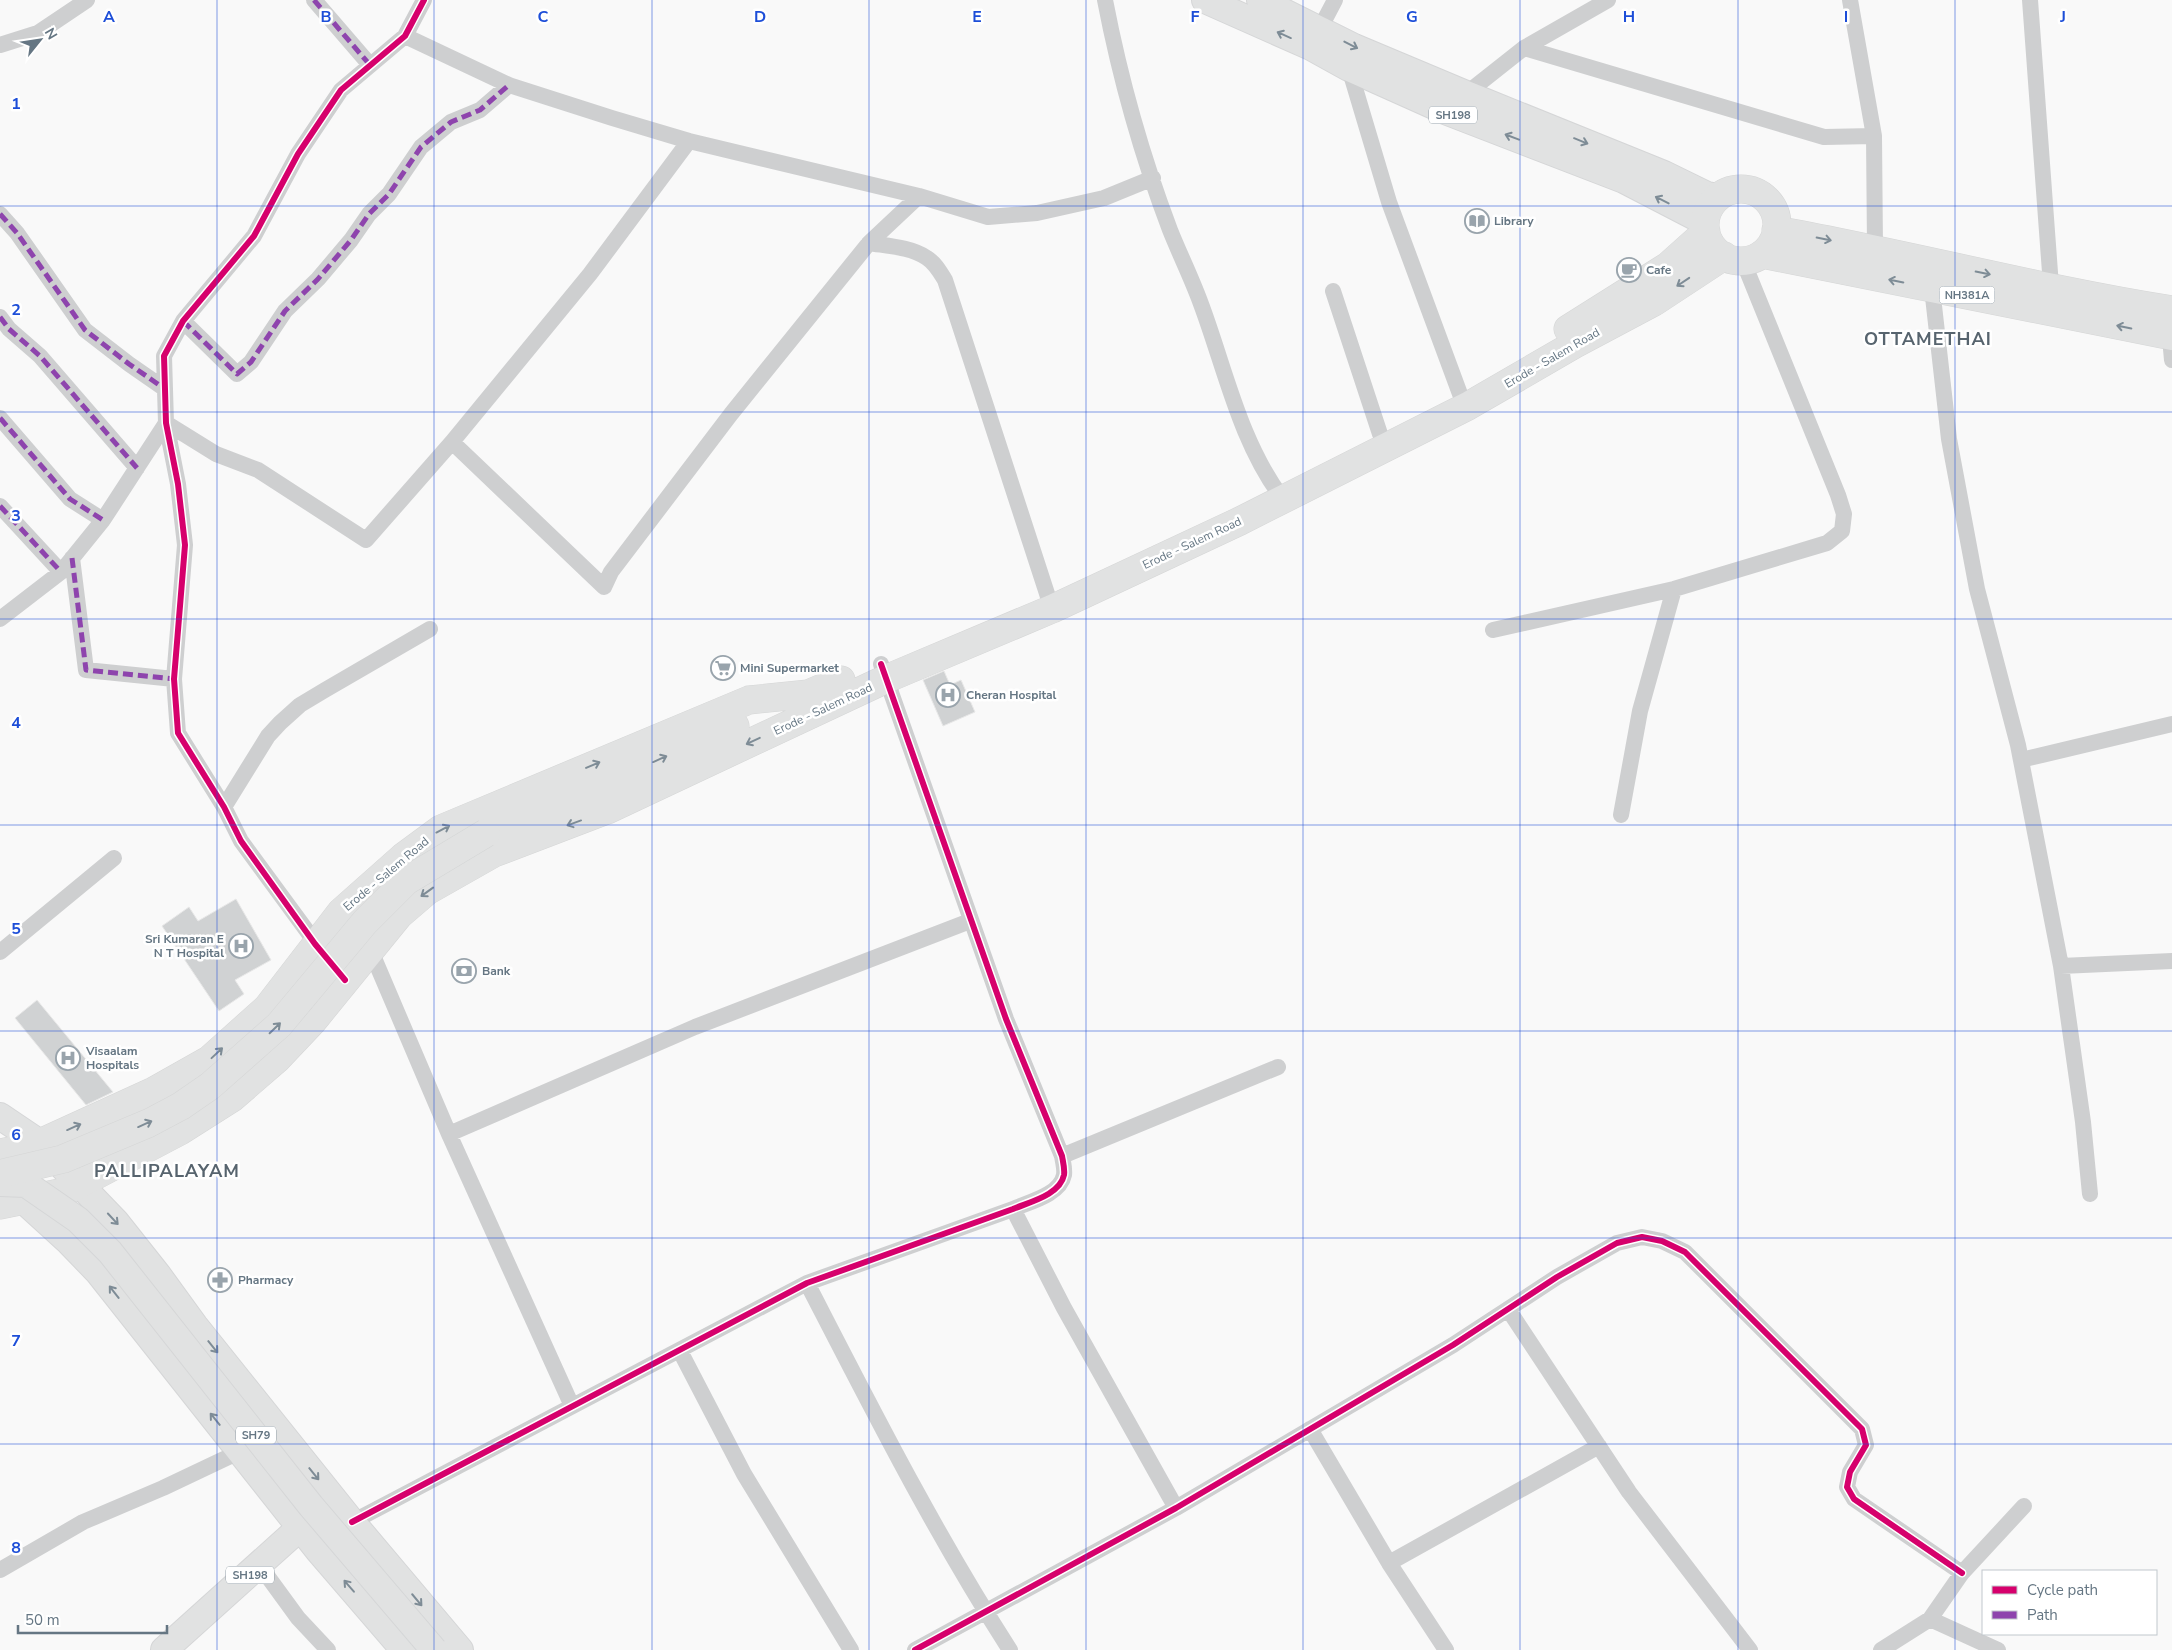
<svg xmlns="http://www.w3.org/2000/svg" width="2172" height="1650" viewBox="0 0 2172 1650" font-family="'Nunito Sans',sans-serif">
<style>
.building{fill:#d0d2d3;stroke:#e8e8e8}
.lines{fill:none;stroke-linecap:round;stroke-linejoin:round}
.primary-casing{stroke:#d5d6d7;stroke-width:28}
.trunk-casing{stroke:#d5d6d6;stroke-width:29}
.minor{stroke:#cecfd0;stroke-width:16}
.primary{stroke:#e1e2e2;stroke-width:26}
.trunk{stroke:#e1e2e2;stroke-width:28}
.primary-bridge-casing{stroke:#d5d6d7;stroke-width:28;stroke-linecap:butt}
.trunk-bridge-casing{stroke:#d5d6d6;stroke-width:29;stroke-linecap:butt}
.primary-bridge{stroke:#e1e2e2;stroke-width:26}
.trunk-bridge{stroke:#e1e2e2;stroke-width:28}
.quiet{stroke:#8e44ad;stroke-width:5;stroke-dasharray:10 5;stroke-linecap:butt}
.cycleway-casing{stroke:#fff;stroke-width:9}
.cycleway{stroke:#d6006c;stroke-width:6}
.oneway{stroke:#7e8c96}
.grid{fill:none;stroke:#1d4ed8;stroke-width:1;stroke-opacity:0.55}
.labels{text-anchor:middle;stroke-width:5;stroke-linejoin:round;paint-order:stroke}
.shield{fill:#fff;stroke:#939fa8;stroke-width:1}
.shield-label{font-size:11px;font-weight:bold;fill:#657683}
.poi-label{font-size:12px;font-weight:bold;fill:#657683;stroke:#fff;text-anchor:start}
.street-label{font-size:12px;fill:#657683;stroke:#fff}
.district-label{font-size:18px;font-weight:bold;letter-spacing:1px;fill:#57646e;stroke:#fff}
.grid-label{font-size:16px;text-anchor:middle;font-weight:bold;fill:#1d4ed8;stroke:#fff;stroke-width:5;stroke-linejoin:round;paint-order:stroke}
</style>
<rect width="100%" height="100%" fill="#f9f9f9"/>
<!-- building -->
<path class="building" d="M944,671L950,685L961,680L975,712L943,726L923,680Z
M236,899L271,960L235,980L244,994L219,1011L162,926L189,907L198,921Z
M37,1000L113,1092L86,1105L15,1018Z"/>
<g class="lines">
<defs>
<path id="primary" d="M1205,0L1311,47L1349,68L1445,111L1624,180L1705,222
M1260,0L1354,47L1466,94L1664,174L1707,195L1718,197
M0,1116L40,1143L116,1222L158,1275L195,1326L352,1522L460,1650
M11,1185L23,1200L69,1242L98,1272L318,1550L404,1650
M164,1650L314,1515"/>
<path id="trunk" d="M1705 225a36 36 0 1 1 72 0a36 36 0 1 1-72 0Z
M1776,230C1909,254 2039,289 2172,310
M1762,254L2172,336
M1568,329L1668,266L1706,232
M486,833L735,726
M0,1153L29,1147L40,1143L154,1091L209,1060L267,1008L341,912L403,857L441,829L749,700L808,694L841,680
M0,1205L64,1192L180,1131L232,1098L277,1059L312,1022L399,915L427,891L494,853L607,810L886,679L1052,609L1240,521L1468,406L1575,344L1654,302L1724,256"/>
</defs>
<!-- primary casing -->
<use href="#primary" class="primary-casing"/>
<!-- trunk casing -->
<use href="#trunk" class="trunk-casing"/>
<!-- minor -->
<path class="minor" d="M314,0L370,65
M1105,0C1120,78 1142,156 1170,230C1180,255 1192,279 1201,304C1225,368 1240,443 1283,499
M1850,0L1874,136L1875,248
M2030,0L2051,286
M405,36L509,85L612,118L689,141L919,196L988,217L1037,213L1104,198L1153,178
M1315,38L1335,0
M0,45L38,33L87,0
M1524,48L1824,137L1874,136
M1349,68L1389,202L1460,394
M1462,97L1524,48L1608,0
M0,214L17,233L85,330L129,364L165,389
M869,243C887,246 911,247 927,258C935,263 940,272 945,280L1052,609
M1932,288L1949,439L1977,589L2018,745L2061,966L2083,1122L2090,1194
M1333,291L1380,434
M0,317L9,329L40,356L137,468
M183,321L237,374L251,362L285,311L318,279L351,240L369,214L389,194L421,147L451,122L480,110L509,85
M2169,327L2172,360
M0,418L70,499L103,520
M452,442L604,587L611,572L731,414L869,243L919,196
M0,506L61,572
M72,558L86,670L174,679
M0,619L61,572L103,520L166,423L216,454L258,470L366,540L452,442L590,274L689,141
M1493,630L1674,589L1827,543L1842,531L1844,514L1838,495L1743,261
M2021,760L2172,724
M224,807L268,736L280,723L300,705L325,690L430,629
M1621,815L1640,711L1674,589
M368,944L449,1134L572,1406
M321,950L241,841L224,807L178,733L174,679L185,545L178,484L166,423L164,356L183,321L254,236L298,154L341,90L405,36L424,0
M0,952L114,858
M2061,966L2172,961
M449,1134L695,1027L970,921
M1062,1156L1278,1067
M1013,1209L1064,1308L1176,1508
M807,1283C871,1407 934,1532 1010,1650
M1508,1309L1629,1492L1750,1650
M680,1351L744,1474L851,1650
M1310,1429L1389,1563L1446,1650
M352,1522L807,1283L1013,1209C1029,1202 1060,1195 1064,1175C1065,1169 1063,1162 1062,1156L1006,1019L881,664
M1389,1563L1599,1446
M260,1566L298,1618L328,1650
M0,1570L83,1522L163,1488L241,1451
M1930,1619L1962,1573L2024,1506
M915,1650L1176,1508L1453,1345L1557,1277L1617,1243L1642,1237L1662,1241L1685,1252L1862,1429L1866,1445L1850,1472L1847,1487L1854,1499L1962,1573
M1881,1650L1930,1619L1998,1650"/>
<!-- primary -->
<use href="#primary" class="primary"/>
<!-- trunk -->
<use href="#trunk" class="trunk"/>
<defs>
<path id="primary-bridge" d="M0,1183L26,1184L78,1220L110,1252L311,1506L434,1650"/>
<path id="trunk-bridge" d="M0,1174L63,1159L149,1123L181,1106L210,1086L279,1025L365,922L406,881L486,833"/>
</defs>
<!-- primary-bridge casing -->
<use href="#primary-bridge" class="primary-bridge-casing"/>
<!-- trunk-bridge casing -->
<use href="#trunk-bridge" class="trunk-bridge-casing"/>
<!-- primary-bridge -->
<use href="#primary-bridge" class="primary-bridge"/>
<!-- trunk-bridge -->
<use href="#trunk-bridge" class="trunk-bridge"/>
<!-- quiet -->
<path class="quiet" d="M314,0L370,65
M0,214L17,233L85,330L129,364L165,389
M0,317L9,329L40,356L137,468
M183,321L237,374L251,362L285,311L318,279L351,240L369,214L389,194L421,147L451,122L480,110L509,85
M0,418L70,499L103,520
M0,506L61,572
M72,558L86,670L174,679"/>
<defs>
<path id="cycleway" d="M345,980L315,944L241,841L224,807L178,733L174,679L185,545L178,484L166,423L164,356L183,321L254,236L298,154L341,90L405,36L424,0
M352,1522L807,1283L1013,1209C1029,1202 1060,1195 1064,1175C1065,1169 1063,1162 1062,1156L1006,1019L881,664
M915,1650L1176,1508L1453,1345L1557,1277L1617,1243L1642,1237L1662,1241L1685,1252L1862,1429L1866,1445L1850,1472L1847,1487L1854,1499L1962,1573"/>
</defs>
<!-- cycleway casing -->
<use href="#cycleway" class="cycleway-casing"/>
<!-- cycleway -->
<use href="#cycleway" class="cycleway"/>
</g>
<!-- one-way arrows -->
<defs><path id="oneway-shaft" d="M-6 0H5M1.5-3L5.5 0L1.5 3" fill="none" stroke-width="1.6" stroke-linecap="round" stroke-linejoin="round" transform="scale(1.25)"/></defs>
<g class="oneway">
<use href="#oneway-shaft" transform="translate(1284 35) rotate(-156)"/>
<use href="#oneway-shaft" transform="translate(1351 45) rotate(27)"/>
<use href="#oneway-shaft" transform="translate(1512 137) rotate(-159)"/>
<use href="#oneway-shaft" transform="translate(1581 141) rotate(22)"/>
<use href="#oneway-shaft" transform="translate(1662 200) rotate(-153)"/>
<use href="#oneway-shaft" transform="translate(1824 239) rotate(11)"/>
<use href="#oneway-shaft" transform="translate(1983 273) rotate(11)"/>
<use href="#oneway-shaft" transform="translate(1896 281) rotate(-169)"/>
<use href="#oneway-shaft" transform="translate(1683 282) rotate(146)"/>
<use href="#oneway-shaft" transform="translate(2124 327) rotate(-168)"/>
<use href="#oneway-shaft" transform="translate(753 741) rotate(155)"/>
<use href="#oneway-shaft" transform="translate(660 759) rotate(-24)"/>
<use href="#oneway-shaft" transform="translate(593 765) rotate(-23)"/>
<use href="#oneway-shaft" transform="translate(574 823) rotate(160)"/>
<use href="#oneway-shaft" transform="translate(443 829) rotate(-28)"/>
<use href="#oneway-shaft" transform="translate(427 892) rotate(144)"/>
<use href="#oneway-shaft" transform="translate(275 1028) rotate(-44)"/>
<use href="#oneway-shaft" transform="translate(217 1053) rotate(-43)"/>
<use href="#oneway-shaft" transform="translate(145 1124) rotate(-24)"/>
<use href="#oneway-shaft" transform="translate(74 1127) rotate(-24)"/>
<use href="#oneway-shaft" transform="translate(113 1219) rotate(47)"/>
<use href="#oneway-shaft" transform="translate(114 1292) rotate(-128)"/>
<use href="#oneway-shaft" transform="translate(213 1347) rotate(51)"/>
<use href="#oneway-shaft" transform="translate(215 1419) rotate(-129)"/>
<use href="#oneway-shaft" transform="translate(314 1474) rotate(51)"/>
<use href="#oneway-shaft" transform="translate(349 1586) rotate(-131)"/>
<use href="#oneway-shaft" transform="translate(417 1600) rotate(50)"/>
</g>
<!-- grid -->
<path class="grid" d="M217,0V1650M434,0V1650M652,0V1650M869,0V1650M1086,0V1650M1303,0V1650M1520,0V1650M1738,0V1650M1955,0V1650M0,206H2172M0,412H2172M0,619H2172M0,825H2172M0,1031H2172M0,1238H2172M0,1444H2172"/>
<!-- icons -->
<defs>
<symbol id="library-ring" viewBox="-11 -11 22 22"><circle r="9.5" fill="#fff" stroke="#99a4ac" stroke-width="1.5"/><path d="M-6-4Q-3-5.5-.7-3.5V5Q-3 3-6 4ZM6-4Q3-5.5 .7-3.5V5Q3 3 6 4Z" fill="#99a4ac"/></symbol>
<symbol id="cafe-ring" viewBox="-11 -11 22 22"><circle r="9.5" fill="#fff" stroke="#99a4ac" stroke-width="1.5"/><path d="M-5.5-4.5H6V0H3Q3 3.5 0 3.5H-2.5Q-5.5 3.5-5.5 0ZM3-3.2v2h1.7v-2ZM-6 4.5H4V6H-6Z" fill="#99a4ac"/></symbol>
<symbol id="supermarket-ring" viewBox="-11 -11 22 22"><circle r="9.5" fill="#fff" stroke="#99a4ac" stroke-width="1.5"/><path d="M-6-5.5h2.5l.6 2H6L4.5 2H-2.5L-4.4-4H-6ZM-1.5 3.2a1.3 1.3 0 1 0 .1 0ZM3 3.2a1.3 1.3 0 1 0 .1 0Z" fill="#99a4ac"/></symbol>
<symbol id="hospital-ring" viewBox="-11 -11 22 22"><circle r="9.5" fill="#fff" stroke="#99a4ac" stroke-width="1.5"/><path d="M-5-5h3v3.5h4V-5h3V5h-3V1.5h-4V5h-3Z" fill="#99a4ac"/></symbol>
<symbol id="bank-ring" viewBox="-11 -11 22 22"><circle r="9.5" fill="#fff" stroke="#99a4ac" stroke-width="1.5"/><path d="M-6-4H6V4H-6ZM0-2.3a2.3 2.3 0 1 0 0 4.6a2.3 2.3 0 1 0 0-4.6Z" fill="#99a4ac"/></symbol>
<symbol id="pharmacy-ring" viewBox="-11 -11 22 22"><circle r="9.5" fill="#fff" stroke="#99a4ac" stroke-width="1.5"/><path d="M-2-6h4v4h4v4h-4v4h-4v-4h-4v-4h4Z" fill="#99a4ac"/></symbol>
</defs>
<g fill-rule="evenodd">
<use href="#library-ring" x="1463" y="207" width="28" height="28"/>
<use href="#cafe-ring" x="1615" y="256" width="28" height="28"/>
<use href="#supermarket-ring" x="709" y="654" width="28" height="28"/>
<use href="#hospital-ring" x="934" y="681" width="28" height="28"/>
<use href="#hospital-ring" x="227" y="932" width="28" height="28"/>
<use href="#bank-ring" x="450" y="957" width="28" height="28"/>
<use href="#hospital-ring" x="54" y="1044" width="28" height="28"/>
<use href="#pharmacy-ring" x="206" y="1266" width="28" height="28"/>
</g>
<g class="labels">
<!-- shield labels -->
<g class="shield">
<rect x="1429" y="106.5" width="48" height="17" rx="4"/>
<rect x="1939.5" y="286.5" width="55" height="17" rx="4"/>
<rect x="236" y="1426.5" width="40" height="17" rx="4"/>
<rect x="226" y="1566.5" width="48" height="17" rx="4"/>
</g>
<g class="shield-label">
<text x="1453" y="119">SH198</text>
<text x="1967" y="299">NH381A</text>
<text x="256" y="1439">SH79</text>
<text x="250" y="1579">SH198</text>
</g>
<!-- poi labels -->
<g class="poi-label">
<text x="1494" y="225">Library</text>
<text x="1646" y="274">Cafe</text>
<text x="740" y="672">Mini Supermarket</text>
<text x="966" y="699">Cheran Hospital</text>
<text x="224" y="943" text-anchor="end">Sri Kumaran E<tspan x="224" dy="14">N T Hospital</tspan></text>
<text x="482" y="975">Bank</text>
<text x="86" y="1055">Visaalam<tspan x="86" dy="14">Hospitals</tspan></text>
<text x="238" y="1284">Pharmacy</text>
</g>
<!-- street labels -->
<g class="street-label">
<text transform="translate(1552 358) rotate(-30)" y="4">Erode - Salem Road</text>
<text transform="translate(1192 543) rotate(-25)" y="4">Erode - Salem Road</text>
<text transform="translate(823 709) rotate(-25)" y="4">Erode - Salem Road</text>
<text transform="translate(386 874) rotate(-40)" y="4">Erode - Salem Road</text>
</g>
<!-- district labels -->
<g class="district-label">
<text x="1928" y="345">OTTAMETHAI</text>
<text x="167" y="1177">PALLIPALAYAM</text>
</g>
</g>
<g class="grid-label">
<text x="109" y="22">A</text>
<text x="326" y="22">B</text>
<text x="543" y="22">C</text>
<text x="760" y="22">D</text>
<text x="977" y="22">E</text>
<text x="1195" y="22">F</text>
<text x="1412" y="22">G</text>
<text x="1629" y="22">H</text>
<text x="1846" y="22">I</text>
<text x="2063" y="22">J</text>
<text x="16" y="109">1</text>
<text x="16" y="315">2</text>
<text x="16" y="521">3</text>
<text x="16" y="728">4</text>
<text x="16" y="934">5</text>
<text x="16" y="1140">6</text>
<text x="16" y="1346">7</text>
<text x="16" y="1553">8</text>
</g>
<!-- legend -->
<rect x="1982" y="1570" width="175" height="65" fill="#ffffff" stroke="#c1c8cd"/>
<rect x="1992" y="1586" width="25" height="8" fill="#d6006c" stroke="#c1c8cd"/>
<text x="2027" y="1595" font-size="15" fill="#657683">Cycle path</text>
<rect x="1992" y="1611" width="25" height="8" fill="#8e44ad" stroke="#c1c8cd"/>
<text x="2027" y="1620" font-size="15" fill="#657683">Path</text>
<!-- north arrow -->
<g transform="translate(40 40) rotate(60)" stroke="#ffffff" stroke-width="4" paint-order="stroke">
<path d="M0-4L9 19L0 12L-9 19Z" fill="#657683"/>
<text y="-8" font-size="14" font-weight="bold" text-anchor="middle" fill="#657683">N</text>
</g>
<!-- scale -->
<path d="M18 1625v8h149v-8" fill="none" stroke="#657683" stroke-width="2.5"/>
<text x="25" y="1625" font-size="15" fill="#657683" stroke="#ffffff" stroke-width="4" paint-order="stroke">50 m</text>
</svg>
